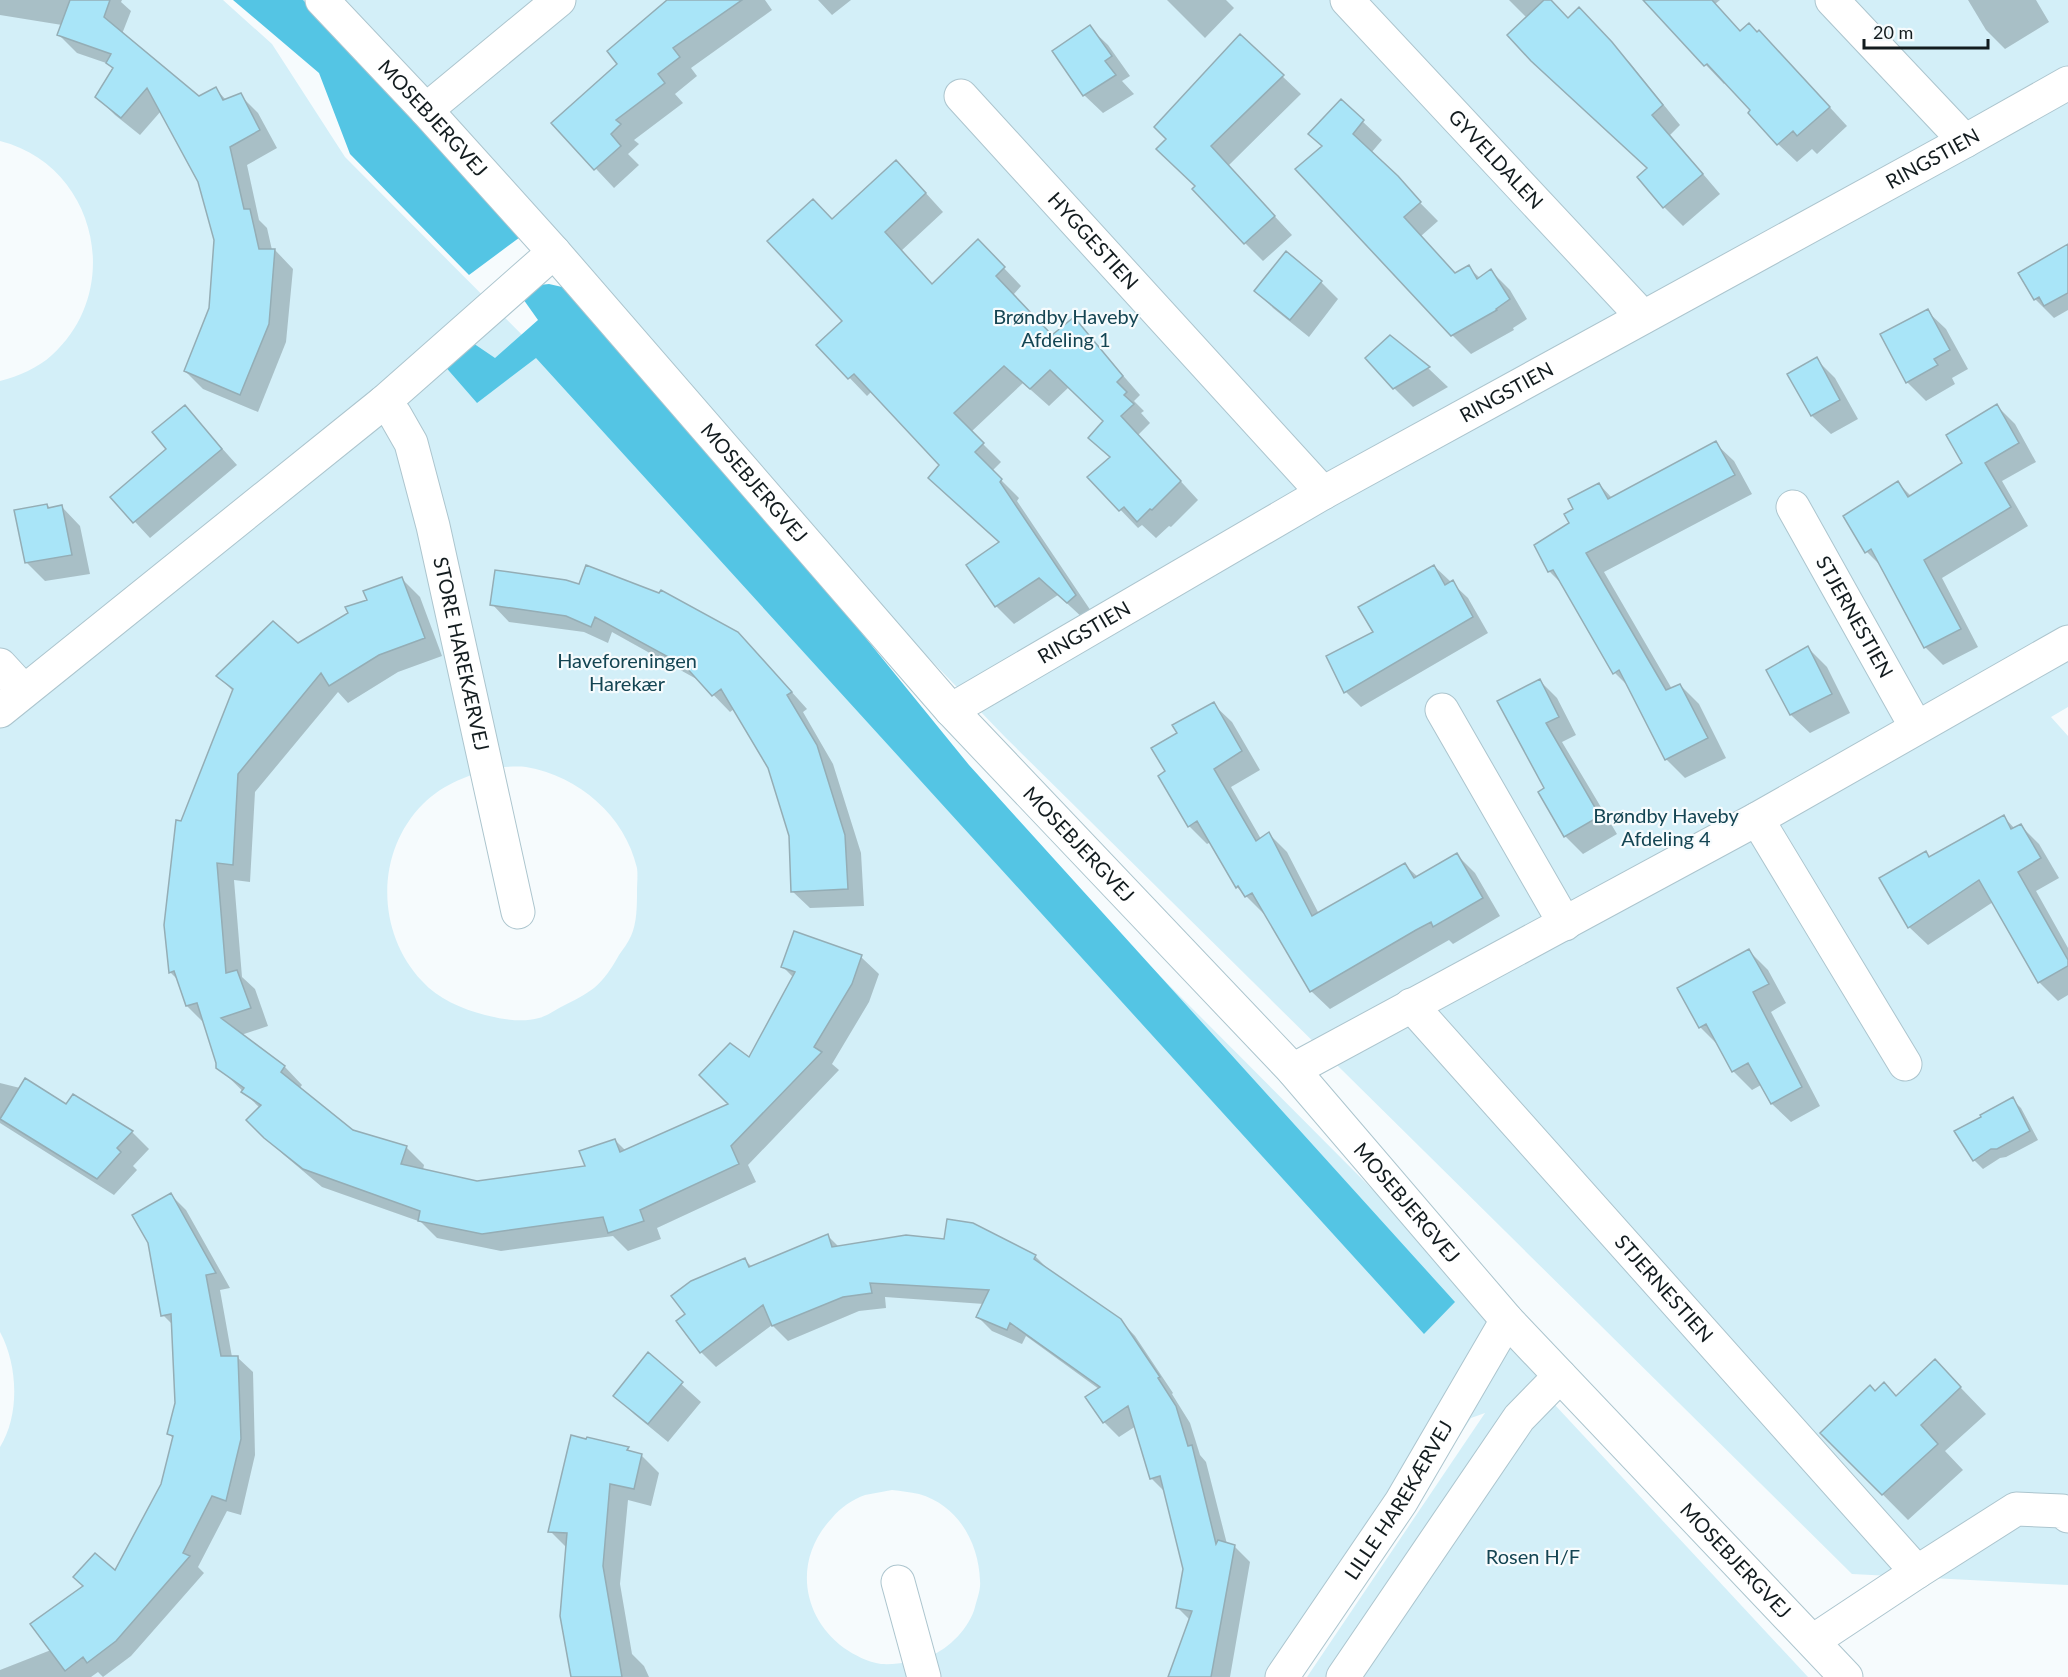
<svg xmlns="http://www.w3.org/2000/svg" width="2068" height="1677" viewBox="0 0 2068 1677" font-family="Lato,sans-serif">
<style>
.green{fill:#d3eff8;fill-rule:evenodd}
.forest{fill:#54c5e4}
.shadow{fill:#0003}
.building{fill:#a9e5f8;stroke:#94adb5;stroke-width:1.5}
.lines{fill:none;stroke-linecap:round;stroke-linejoin:round}
.minor-casing{stroke:#acc5ce;stroke-width:35}
.minor{stroke:#fff;stroke-width:33}
.labels{text-anchor:middle;stroke-width:4.5;stroke-linejoin:round;paint-order:stroke}
.street-label{font-size:20px;fill:#131c1f;stroke:#f6fbfd}
.park-label{font-size:20px;fill:#144553;stroke:#f6fbfd}
</style>
<rect width="100%" height="100%" fill="#f6fbfd"/>
<!-- green -->
<path class="green" d="M0,0H223L272,44L345,157L1564,1382L1542,1391L1808,1677H1307L1485,1413L1471,1418L1296,1677H0V1447C20,1415 18,1365 0,1332V381C19,376 38,368 52,355C125,289 96,165 0,141ZM499,767C508,767 518,766 526,767C579,776 625,816 637,868C638,875 637,884 637,891C637,905 637,923 631,936C628,943 623,949 619,955C613,966 604,980 594,988C585,995 573,1001 563,1006C555,1010 547,1016 539,1018C522,1023 501,1019 485,1015C462,1009 438,999 422,981C376,932 375,852 423,804C444,783 471,774 499,767ZM892,1490C901,1491 910,1492 919,1494C958,1505 979,1543 980,1581C981,1589 977,1599 975,1607C970,1627 949,1649 930,1656C914,1661 899,1665 881,1664C868,1662 854,1655 844,1648C800,1615 794,1558 832,1518C840,1508 853,1499 865,1495C874,1493 883,1492 892,1490Z
M294,0H2068V707L2051,717L2068,736V1585L1852,1574L1006,738Z"/>
<!-- forest -->
<path class="forest" d="M233,0H303L531,229L469,275L350,154L319,73Z
M549,284L571,289L712,449L969,765L1455,1302L1424,1334L536,358L477,403L443,364L467,339L495,358L538,320L521,296L539,285Z"/>
<!-- shadow -->
<path class="shadow" d="M0,0H122L121,2L131,11L122,34L199,98L216,89L226,100L240,95L258,113L277,148L247,165L259,220L267,228L272,250H275L293,269L286,342L258,412L203,389L185,371L210,308L215,239L199,182L161,111L140,135L115,115L97,97L114,69L109,64L77,53L59,35L62,25L0,15Z
M670,0H765L772,10L691,68L697,76L675,94L683,103L634,140L639,144L628,154L639,165L614,188L553,123L619,64Z
M818,0H851L832,15Z
M1167,0H1226L1234,8L1205,38Z
M1509,0H1550L1568,20L1598,28L1630,63L1680,125L1670,135L1720,194L1683,226L1664,207L1649,169L1527,18Z
M1674,0H1720L1715,4L1741,32L1777,50L1847,126L1817,154L1812,149L1797,162L1778,144L1753,110L1726,82L1724,84L1706,65L1658,14Z
M1968,0H2036L2049,22L2005,49L1986,30Z
M1089,27L1108,45L1130,76L1122,81L1134,94L1103,113L1084,95Z
M1240,36L1301,94L1228,166L1292,235L1263,261L1245,243L1197,187L1168,139Z
M1341,101L1382,140L1371,153L1438,221L1421,236L1456,274L1468,267L1480,278L1491,271L1510,290L1527,319L1513,328L1514,330L1471,354L1452,335L1323,147Z
M914,180L943,212L901,251L933,285L978,241L1021,286L1013,295L1053,337L1074,319L1140,395L1134,401L1144,411L1141,413L1150,423L1138,435L1198,500L1171,527L1169,526L1156,538L1142,525L1138,528L1089,477L1111,458L1090,438L1104,421L1069,387L1049,406L1023,383L971,432L1001,462L992,471L1019,498L1017,501L1093,614L1085,620L1058,595L1014,624L996,606L969,565L1001,543L942,465L872,391L867,396L818,345L844,321L833,221Z
M2068,246V310L2054,318L2035,299Z
M1321,282L1338,299L1309,337L1273,308L1256,290Z
M1927,311L1946,329L1968,369L1952,378L1955,384L1926,401L1907,382Z
M1390,337L1429,369L1448,387L1413,407L1394,388Z
M1816,359L1835,378L1858,419L1831,434L1812,416L1789,374Z
M1997,406L2015,424L2036,462L2002,481L2028,526L1942,578L1978,647L1943,665L1925,647L1883,568L1867,552L1898,483L1912,497L1964,463Z
M185,407L237,465L150,538L112,497L168,449Z
M1715,443L1734,461L1752,494L1604,572L1672,689L1680,685L1699,704L1726,758L1685,778L1666,759L1631,689L1615,673L1564,586L1550,572L1536,545L1571,523L1575,509L1599,484L1612,498Z
M47,505L51,509L62,507L80,526L90,574L45,581L26,562Z
M1434,566L1468,598L1488,633L1361,707L1346,692L1375,633Z
M496,571L755,651L807,709L803,712L833,764L861,853L864,906L810,908L792,891L791,836L770,768L734,709L730,712L700,681L612,632L608,643L584,632L509,622L492,604Z
M402,579L420,597L442,656L398,672L348,703L338,692L255,792L250,882L234,880L242,977L255,989L268,1026L241,1035L285,1067L302,1085L299,1089L352,1131L407,1148L424,1165L423,1170L477,1183L587,1167L615,1140L626,1151L731,1105L750,1059L794,978L783,967L861,957L879,974L869,1002L832,1064L839,1070L748,1165L756,1182L657,1228L661,1239L628,1251L613,1236L501,1251L437,1238L421,1222L322,1187L284,1155L248,1120L260,1108L218,1067L205,1024L187,1006L179,981L170,972L182,822L233,691L218,676L298,645Z
M1808,648L1827,667L1850,713L1810,733L1791,715L1768,670Z
M1539,680L1557,698L1576,735L1562,742L1617,834L1583,854L1565,836L1546,789Z
M1213,704L1232,722L1260,770L1231,787L1261,839L1269,834L1287,852L1319,914L1405,865L1418,877L1457,855L1475,873L1500,916L1453,944L1449,940L1435,948L1330,1009L1311,991L1266,913L1264,914L1237,887L1211,842L1207,844L1189,826L1167,772L1179,733Z
M2004,817L2015,829L2021,826L2039,844L2059,878L2036,891L2068,948V995L2058,1001L2039,982L1993,902L1928,945L1909,927L1926,852L1931,858Z
M1749,951L1768,970L1786,1003L1771,1012L1820,1106L1791,1122L1772,1104L1761,1085L1752,1090L1733,1071L1719,1046L1700,1027Z
M0,1083L20,1088L67,1106L74,1096L132,1132L149,1149L133,1166L137,1170L114,1195L0,1123Z
M2012,1099L2021,1108L2038,1140L2006,1157L2000,1158L1983,1169L1974,1160Z
M171,1195L186,1210L230,1288L220,1290L232,1357H237L253,1372L255,1455L241,1515L227,1511L198,1567L204,1573L131,1656L103,1677L98,1672L91,1677H0V1670L51,1650L116,1572L163,1484L174,1439L169,1434L177,1403L173,1325L163,1315Z
M828,1236L840,1248L1035,1256L1050,1271L1120,1320L1135,1336L1173,1393L1172,1394L1190,1423L1200,1455L1206,1462L1227,1544L1234,1546L1250,1562L1230,1677H1170L1190,1620L1178,1608L1185,1569L1166,1493L1151,1478L1136,1426L1119,1437L1104,1422L1087,1397L1099,1389L1026,1336L1022,1344L992,1331L977,1316L984,1304L885,1297L886,1308L859,1311L788,1341L772,1325L716,1367L701,1352L678,1322L745,1260L753,1268Z
M648,1354L701,1402L668,1442L634,1414L615,1395Z
M1960,1387L1986,1414L1945,1451L1963,1470L1908,1520L1822,1433L1875,1393L1897,1397Z
M588,1439L628,1449L633,1453L642,1456L659,1473L651,1506L628,1500L620,1584L632,1654L644,1666L649,1677H572L567,1548L550,1531Z"/>
<!-- building -->
<path class="building" d="M70,0H110L104,17L199,96L216,87L223,100L241,93L260,130L230,147L244,209H250L259,249H275L269,324L240,395L184,371L209,308L214,240L198,182L147,88L121,118L95,97L113,68L106,63L111,54L57,35Z
M667,0H742L673,48L680,57L658,74L665,83L616,120L621,124L611,134L621,146L594,170L551,123L617,64L607,51Z
M1544,0H1551L1568,18L1579,7L1612,42L1663,105L1652,115L1703,174L1663,208L1637,177L1647,168L1531,61L1507,35Z
M1643,0H1712L1740,31L1749,23L1757,32L1759,30L1830,107L1797,136L1793,131L1777,145L1748,113L1750,110L1707,64L1704,66Z
M1090,25L1112,56L1105,61L1116,75L1083,96L1052,51Z
M1240,34L1284,75L1211,146L1275,216L1244,244L1192,189L1195,186L1156,149L1166,139L1154,127Z
M1341,99L1364,120L1353,134L1398,176L1421,202L1404,217L1455,273L1469,265L1477,279L1491,269L1510,299L1496,309L1497,310L1451,336L1295,169L1322,146L1308,134Z
M896,160L926,193L885,232L932,284L978,239L1005,267L996,276L1052,335L1074,317L1123,376L1117,382L1127,392L1124,395L1134,404L1121,416L1181,481L1152,510L1150,509L1137,522L1124,507L1119,511L1087,477L1110,457L1088,438L1103,421L1050,370L1030,389L1004,366L954,413L984,443L975,452L1002,479L1000,482L1076,595L1067,603L1039,578L995,607L966,565L999,542L928,478L939,465L854,374L848,379L816,345L842,321L767,241L813,199L832,219Z
M2068,244V293L2044,306L2039,297L2034,300L2018,273Z
M1286,251L1322,281L1290,320L1254,291Z
M1928,309L1950,350L1934,359L1938,365L1906,383L1880,334Z
M1390,335L1430,367L1393,389L1365,358Z
M1817,357L1840,400L1811,416L1787,374Z
M1997,404L2019,443L1985,463L2011,507L1924,560L1961,629L1924,648L1871,549L1865,553L1843,516L1898,481L1908,497L1962,463L1946,435Z
M185,405L222,449L133,523L110,497L166,449L152,432Z
M1716,441L1735,475L1586,553L1666,690L1680,684L1708,738L1665,760L1619,670L1613,674L1553,570L1548,572L1534,545L1569,523L1564,514L1573,509L1568,499L1599,483L1608,499Z
M47,504L48,508L62,505L72,555L25,563L14,510Z
M586,565L659,593L661,590L738,632L792,692L787,695L817,745L845,835L848,889L791,892L789,836L768,768L721,689L712,696L685,666L595,617L591,627L566,616L490,605L495,570L566,580L579,584Z
M1434,565L1445,585L1453,580L1473,617L1344,693L1326,656L1373,632L1358,607Z
M402,577L425,638L379,655L329,686L321,673L238,774L233,865L217,863L226,973L237,970L251,1008L221,1018L285,1066L281,1072L353,1130L407,1146L401,1164L477,1181L585,1166L579,1151L615,1139L620,1152L728,1104L699,1075L730,1043L749,1057L795,972L781,967L794,931L862,955L852,984L814,1047L822,1052L731,1146L739,1164L640,1210L644,1221L608,1233L603,1217L482,1234L418,1221L420,1211L303,1169L264,1138L246,1120L261,1105L241,1092L244,1088L216,1068V1063L197,1003L186,1006L174,971L169,973L164,925L176,820L181,821L233,689L216,676L273,621L298,643L348,613L345,607L367,600L363,591Z
M1808,646L1832,694L1790,715L1766,670Z
M1540,679L1559,717L1546,723L1600,816L1564,837L1538,792L1544,788L1497,701Z
M1214,702L1242,751L1214,769L1256,841L1269,832L1312,916L1405,863L1414,878L1457,853L1483,898L1433,927L1431,922L1416,930L1310,992L1252,893L1245,897L1238,886L1236,888L1197,821L1188,827L1158,776L1165,771L1151,748L1177,733L1172,725Z
M2004,815L2011,829L2021,824L2041,858L2018,872L2068,960V966L2038,983L1979,880L1908,928L1879,878L1926,851L1929,857Z
M1749,949L1769,984L1753,992L1802,1087L1771,1104L1748,1063L1732,1072L1706,1024L1699,1028L1677,988Z
M25,1078L66,1104L73,1094L133,1131L117,1148L121,1152L97,1179L0,1119Z
M2013,1097L2030,1131L1997,1149H1991L1973,1161L1954,1131L1981,1117L1980,1115Z
M171,1193L216,1273L206,1275L221,1356H238L241,1439L226,1501L212,1496L183,1553L190,1556L116,1641L87,1663L83,1657L65,1671L30,1624L83,1586L73,1577L95,1553L115,1570L161,1484L173,1436L167,1434L175,1403L171,1314L161,1316L148,1243L132,1215Z
M947,1219L973,1223L1036,1255L1034,1259L1121,1319L1160,1377L1158,1378L1176,1406L1188,1446L1192,1445L1216,1544L1218,1540L1235,1545L1211,1677H1168L1192,1611L1176,1608L1183,1569L1160,1476L1150,1479L1128,1406L1103,1423L1085,1397L1100,1387L1010,1323L1007,1330L976,1317L989,1290L870,1283L872,1293L843,1297L772,1326L763,1305L700,1353L676,1321L685,1314L671,1296L691,1281L745,1258L749,1267L828,1234L832,1247L906,1235L944,1239Z
M648,1352L683,1382L648,1424L613,1396Z
M1935,1359L1961,1387L1921,1425L1938,1444L1882,1495L1820,1433L1870,1385L1875,1391L1884,1382L1896,1396Z
M571,1435L586,1439L587,1437L629,1447L627,1450L642,1454L634,1489L610,1484L603,1566L622,1677H571L560,1616L567,1533L548,1532Z"/>
<g class="lines">
<defs>
<g id="minor">
<path id="s1" d="M322,0L426,110L554,252L951,710L1293,1070L1507,1320L1846,1677"/>
<path id="s2" d="M1347,0L1643,317"/>
<path d="M1832,0L1965,141"/>
<path id="s3" d="M961,96L1323,493"/>
<path d="M426,110L559,0"/>
<path id="s4" d="M384,402L395,415L411,443L433,526L518,912"/>
<path id="s5" d="M1793,507L1916,727"/>
<path d="M0,665L24,691"/>
<path id="s6" d="M951,710L1323,493L1965,141L2068,83"/>
<path d="M1442,710L1565,924"/>
<path d="M0,711L384,402L554,252"/>
<path d="M1757,819L1905,1064"/>
<path id="s7" d="M1411,1005L1917,1572"/>
<path d="M1293,1070L1757,819L2068,642"/>
<path d="M898,1582L924,1677"/>
<path d="M1813,1641L1917,1572L2016,1509L2062,1511L2068,1516"/>
<path id="s8" d="M1282,1677L1401,1502L1507,1320"/>
<path d="M1343,1677L1519,1418L1560,1376"/>
</g>
</defs>
<!-- minor casing -->
<use href="#minor" class="minor-casing"/>
<!-- minor -->
<use href="#minor" class="minor"/>
</g>
<g class="labels">
<!-- street labels -->
<g class="street-label">
<text dy="7" stroke="none"><textPath href="#s1" startOffset="162">MOSEBJERGVEJ</textPath></text>
<text dy="7" stroke="none"><textPath href="#s2" startOffset="218">GYVELDALEN</textPath></text>
<text dy="7" stroke="none"><textPath href="#s6" startOffset="1126">RINGSTIEN</textPath></text>
<text dy="7" stroke="none"><textPath href="#s3" startOffset="196">HYGGESTIEN</textPath></text>
<text dy="7" stroke="none"><textPath href="#s6" startOffset="640">RINGSTIEN</textPath></text>
<text dy="7" stroke="none"><textPath href="#s1" startOffset="648">MOSEBJERGVEJ</textPath></text>
<text dy="7" stroke="none"><textPath href="#s5" startOffset="126">STJERNESTIEN</textPath></text>
<text dy="7" stroke="none"><textPath href="#s6" startOffset="154">RINGSTIEN</textPath></text>
<text dy="7" stroke="none"><textPath href="#s4" startOffset="266">STORE HAREKÆRVEJ</textPath></text>
<text dy="7" stroke="none"><textPath href="#s1" startOffset="1134">MOSEBJERGVEJ</textPath></text>
<text dy="7" stroke="none"><textPath href="#s1" startOffset="1620">MOSEBJERGVEJ</textPath></text>
<text dy="7" stroke="none"><textPath href="#s7" startOffset="380">STJERNESTIEN</textPath></text>
<text dy="7" stroke="none"><textPath href="#s8" startOffset="212">LILLE HAREKÆRVEJ</textPath></text>
<text dy="7" stroke="none"><textPath href="#s1" startOffset="2106">MOSEBJERGVEJ</textPath></text>
</g>
<!-- park labels -->
<g class="park-label">
<text x="1066" y="324">Brøndby Haveby<tspan x="1066" dy="23">Afdeling 1</tspan></text>
<text x="627" y="668">Haveforeningen<tspan x="627" dy="23">Harekær</tspan></text>
<text x="1666" y="823">Brøndby Haveby<tspan x="1666" dy="23">Afdeling 4</tspan></text>
<text x="1533" y="1564">Rosen H/F</text>
</g>
</g>
<!-- scale -->
<path d="M1864 39v9h124v-9" fill="none" stroke="#131c1f" stroke-width="3"/>
<text x="1873" y="39" font-size="18" fill="#131c1f" stroke="#f6fbfd" stroke-width="4.5" paint-order="stroke">20 m</text>
</svg>
